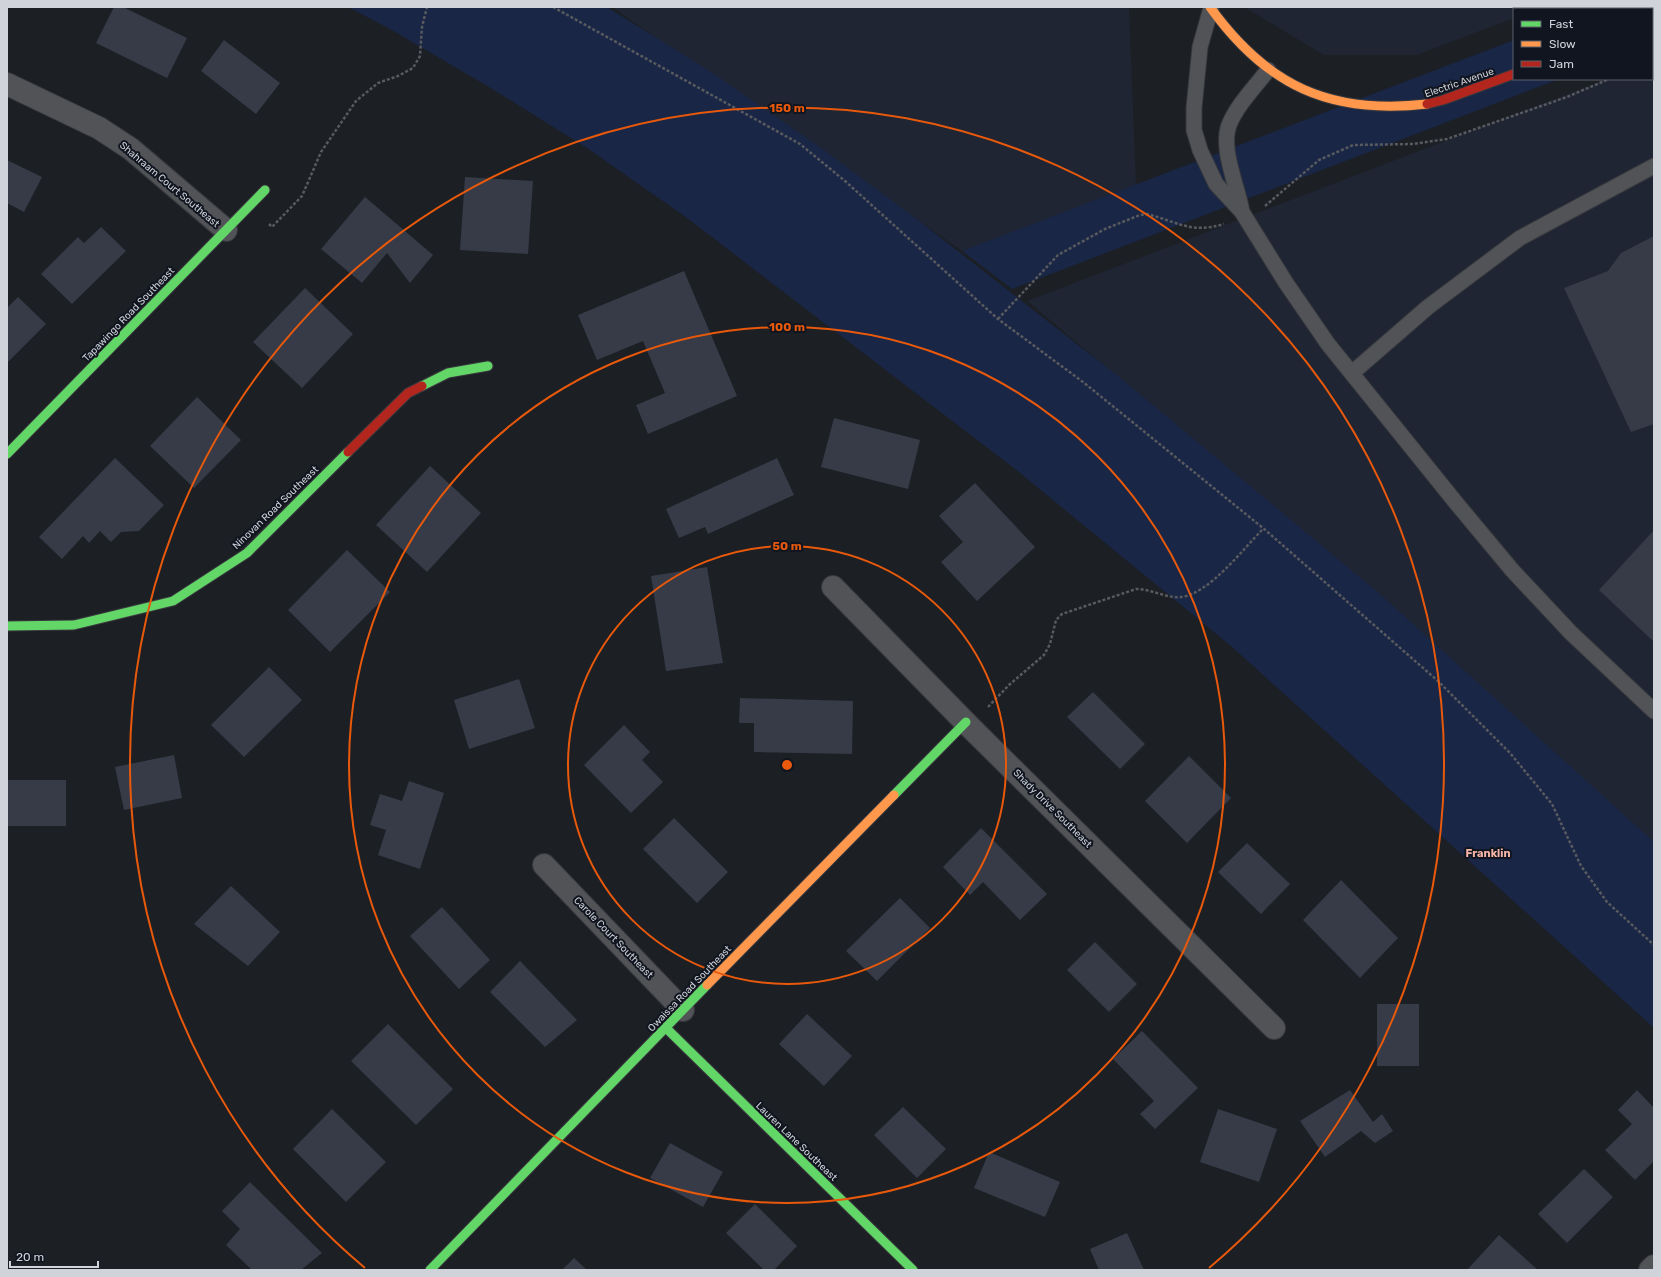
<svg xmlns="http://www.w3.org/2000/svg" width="1661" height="1277" viewBox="0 0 1661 1277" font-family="Rubik,sans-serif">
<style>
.built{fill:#1f2533}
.green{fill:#192645}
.building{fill:#363b47}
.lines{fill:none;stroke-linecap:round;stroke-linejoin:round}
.lane-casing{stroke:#38393e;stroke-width:17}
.street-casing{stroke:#38393e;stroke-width:24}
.fast-casing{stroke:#38393e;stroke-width:11}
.slow-casing{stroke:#38393e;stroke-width:11}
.jam-casing{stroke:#38393e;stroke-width:11}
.path{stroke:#585a5f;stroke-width:2.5;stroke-dasharray:3 2;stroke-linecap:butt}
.lane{stroke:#515357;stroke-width:15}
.street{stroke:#515357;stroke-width:22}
.fast{stroke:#63d668;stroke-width:9}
.slow{stroke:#ff974d;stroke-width:9}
.jam{stroke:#b3261e;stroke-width:9}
.ring{fill:none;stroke:#e8590c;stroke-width:2}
.labels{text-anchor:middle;stroke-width:4;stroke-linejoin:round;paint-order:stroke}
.street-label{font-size:10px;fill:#d0d3da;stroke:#10151f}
.neighbourhood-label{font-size:11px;font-weight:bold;fill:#f6b4a8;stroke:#10151f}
.centre{fill:#e8590c;stroke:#10151f;stroke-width:2}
.ring-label{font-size:12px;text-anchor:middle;font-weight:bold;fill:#e8590c;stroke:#10151f;stroke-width:4;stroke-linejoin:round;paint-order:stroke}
</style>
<rect width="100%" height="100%" fill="#1c1f24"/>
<!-- built -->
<path class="built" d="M612,7H1129L1136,185L962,251Z
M1244,7H1543L1538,9H1514V18L1417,55H1324Z
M1654,61V845L1398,611L1027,301L1607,79H1652V62Z"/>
<!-- green -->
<path class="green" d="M348,7H607L708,70L817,145L922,223L1118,376L1381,595L1654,842V1028L1231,646L1015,469L687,218L590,150L489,87L390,29Z
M1514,40V79H1559L1012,289L962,251Z"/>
<!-- building -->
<path class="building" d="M114,7H123L187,38L167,78L96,43Z
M224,40L280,83L256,114L201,71Z
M7,160L42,177L24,212L7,203Z
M465,177L533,181L528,254L460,250Z
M365,197L433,255L410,283L387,253L362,283L321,249Z
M101,227L126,251L72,304L41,274L78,237L84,243Z
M1654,236V424L1631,432L1564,288L1608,271L1621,253Z
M684,271L737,396L648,434L636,405L665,393L643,341L597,360L578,315Z
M305,288L353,334L302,388L253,342Z
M18,297L46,324L7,363V308Z
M197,397L241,440L194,488L150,446Z
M834,418L920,440L908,489L821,467Z
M115,458L164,505L139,531L121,532L111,542L100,531L89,543L83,536L62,559L39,537Z
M777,458L794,495L708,534L705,527L679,538L666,509Z
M430,466L481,513L427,572L376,525Z
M975,483L1035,547L977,601L941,562L963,542L939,516Z
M1654,530V642L1599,590Z
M347,550L390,592L330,652L288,610Z
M707,567L723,663L666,671L651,576Z
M269,667L302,700L244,757L211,725Z
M519,679L535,728L469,749L454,700Z
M1093,692L1145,744L1120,769L1067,717Z
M740,698L853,701L852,754L754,752V723H739Z
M624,725L650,752L642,760L663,782L631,813L584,765Z
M174,755L182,798L124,810L115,767Z
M1189,756L1231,798L1187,843L1145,801Z
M7,780H66V826H7Z
M409,781L444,793L420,869L378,855L386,830L370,825L380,794L402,801Z
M674,818L728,872L697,903L643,849Z
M981,828L1047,894L1020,920L983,882L970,895L943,867Z
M1247,843L1290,884L1261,914L1218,872Z
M1341,880L1398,938L1360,978L1303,920Z
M231,886L280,932L248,966L194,924Z
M900,898L930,928L877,981L846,951Z
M442,907L490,960L459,989L410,936Z
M1095,942L1137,984L1109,1012L1067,970Z
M520,961L577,1020L545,1047L490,992Z
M1377,1004H1419V1066H1377Z
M807,1014L852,1056L824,1086L779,1044Z
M388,1024L453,1089L416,1125L351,1061Z
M1142,1031L1198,1088L1155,1129L1140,1114L1154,1101L1113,1059Z
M1350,1090L1373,1122L1382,1114L1393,1131L1375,1143L1361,1131L1325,1157L1300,1121Z
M1637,1090L1654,1108V1161L1635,1180L1605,1150L1632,1124L1618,1110Z
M903,1107L946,1149L917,1178L874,1135Z
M332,1109L386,1162L346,1202L293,1149Z
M1218,1109L1277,1129L1259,1182L1200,1162Z
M670,1143L723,1172L703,1207L650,1178Z
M989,1152L1060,1182L1045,1217L974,1188Z
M1584,1169L1613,1197L1567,1243L1538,1214Z
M250,1182L322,1253L301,1270H252L226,1245L240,1229L222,1211Z
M755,1204L797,1246L774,1270H764L726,1233Z
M1127,1233L1144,1270H1099L1090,1249Z
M1499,1235L1538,1270H1467Z
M574,1258L587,1270H562Z"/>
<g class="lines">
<defs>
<path id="lane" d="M1211,8L1200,47L1194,108V130L1200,150L1216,184L1242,212L1286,283L1328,344L1457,504L1512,570L1571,633L1654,711
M1242,212C1238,187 1220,149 1229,125C1237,105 1255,87 1268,70
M1352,373L1428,307L1520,238L1654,166"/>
<path id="street" d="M7,84L99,128L131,149L226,230
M833,587L970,727L1274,1028
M544,865L683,1010
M1650,1270L1654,1266"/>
<path id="fast" d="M1652,12L1654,11
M422,386L448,373L488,366
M7,454L265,190
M7,626L74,625L173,601L247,553L348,452
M894,795L966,722
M666,1028L913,1270
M430,1270L707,985"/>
<path id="slow" d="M1210,7C1267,86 1330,115 1427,104
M707,985L894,795"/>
<path id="jam" d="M1427,104L1443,100L1514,74
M348,452L408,393L422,386"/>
</defs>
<!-- lane casing -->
<use href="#lane" class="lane-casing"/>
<!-- street casing -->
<use href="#street" class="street-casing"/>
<!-- fast casing -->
<use href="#fast" class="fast-casing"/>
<!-- slow casing -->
<use href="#slow" class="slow-casing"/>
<!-- jam casing -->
<use href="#jam" class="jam-casing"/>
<!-- path -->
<path class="path" d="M553,7L800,144L845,181L998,319L1083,382L1263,528L1438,681L1510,753L1552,804L1581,866L1607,902L1654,945
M1652,62L1654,61
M1265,206L1319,160L1353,145L1413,144L1447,139L1567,97L1609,79
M269,224L272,227L302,196L321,152L356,101L378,83L398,76L413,68L420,56L422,27L427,7
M998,319L1058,255L1105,229L1140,215L1147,214C1178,222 1191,234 1224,224
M988,707L1009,685L1044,655L1050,644L1056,620L1062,614L1136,589C1151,589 1169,599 1181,597C1209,594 1243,549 1263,529"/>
<!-- lane -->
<use href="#lane" class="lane"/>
<!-- street -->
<use href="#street" class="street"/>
<!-- fast -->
<use href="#fast" class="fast"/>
<!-- slow -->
<use href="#slow" class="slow"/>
<!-- jam -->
<use href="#jam" class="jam"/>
</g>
<!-- distance rings -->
<g class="ring">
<circle cx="787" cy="765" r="219"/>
<circle cx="787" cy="765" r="438"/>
<path d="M365 1268A657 657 0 1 1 1209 1268"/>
</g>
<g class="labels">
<!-- street labels -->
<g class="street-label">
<text transform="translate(1459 82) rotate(-19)" y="4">Electric Avenue</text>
<text transform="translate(170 184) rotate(40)" y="4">Shahraam Court Southeast</text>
<text transform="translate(128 314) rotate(-46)" y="4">Tapawingo Road Southeast</text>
<text transform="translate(275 507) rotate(-44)" y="4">Ninovan Road Southeast</text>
<text transform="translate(1053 808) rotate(45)" y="4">Shady Drive Southeast</text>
<text transform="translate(614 937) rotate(46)" y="4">Carole Court Southeast</text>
<text transform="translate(689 988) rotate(-46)" y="4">Owaissa Road Southeast</text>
<text transform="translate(797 1141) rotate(44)" y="4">Lauren Lane Southeast</text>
</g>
<!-- neighbourhood labels -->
<g class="neighbourhood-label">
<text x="1488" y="857">Franklin</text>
</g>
</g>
<circle cx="787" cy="765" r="6" class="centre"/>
<g class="ring-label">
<text x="787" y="112">150 m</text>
<text x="787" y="331">100 m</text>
<text x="787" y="550">50 m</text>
</g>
<!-- border -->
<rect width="1661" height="1277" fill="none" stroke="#d0d3da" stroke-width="16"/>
<!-- legend -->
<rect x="1513" y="8" width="140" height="72" fill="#10151f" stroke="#5d616a"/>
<rect x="1521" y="21" width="20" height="6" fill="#63d668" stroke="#5d616a"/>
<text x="1549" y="28" font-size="12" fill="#d0d3da">Fast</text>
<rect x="1521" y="41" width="20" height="6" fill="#ff974d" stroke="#5d616a"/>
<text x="1549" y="48" font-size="12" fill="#d0d3da">Slow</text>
<rect x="1521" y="61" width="20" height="6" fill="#b3261e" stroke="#5d616a"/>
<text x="1549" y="68" font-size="12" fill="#d0d3da">Jam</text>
<!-- scale -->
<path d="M10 1261v6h88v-6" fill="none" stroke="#d0d3da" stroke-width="2"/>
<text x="16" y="1261" font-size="12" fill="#d0d3da" stroke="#10151f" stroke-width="3" paint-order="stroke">20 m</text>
</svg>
